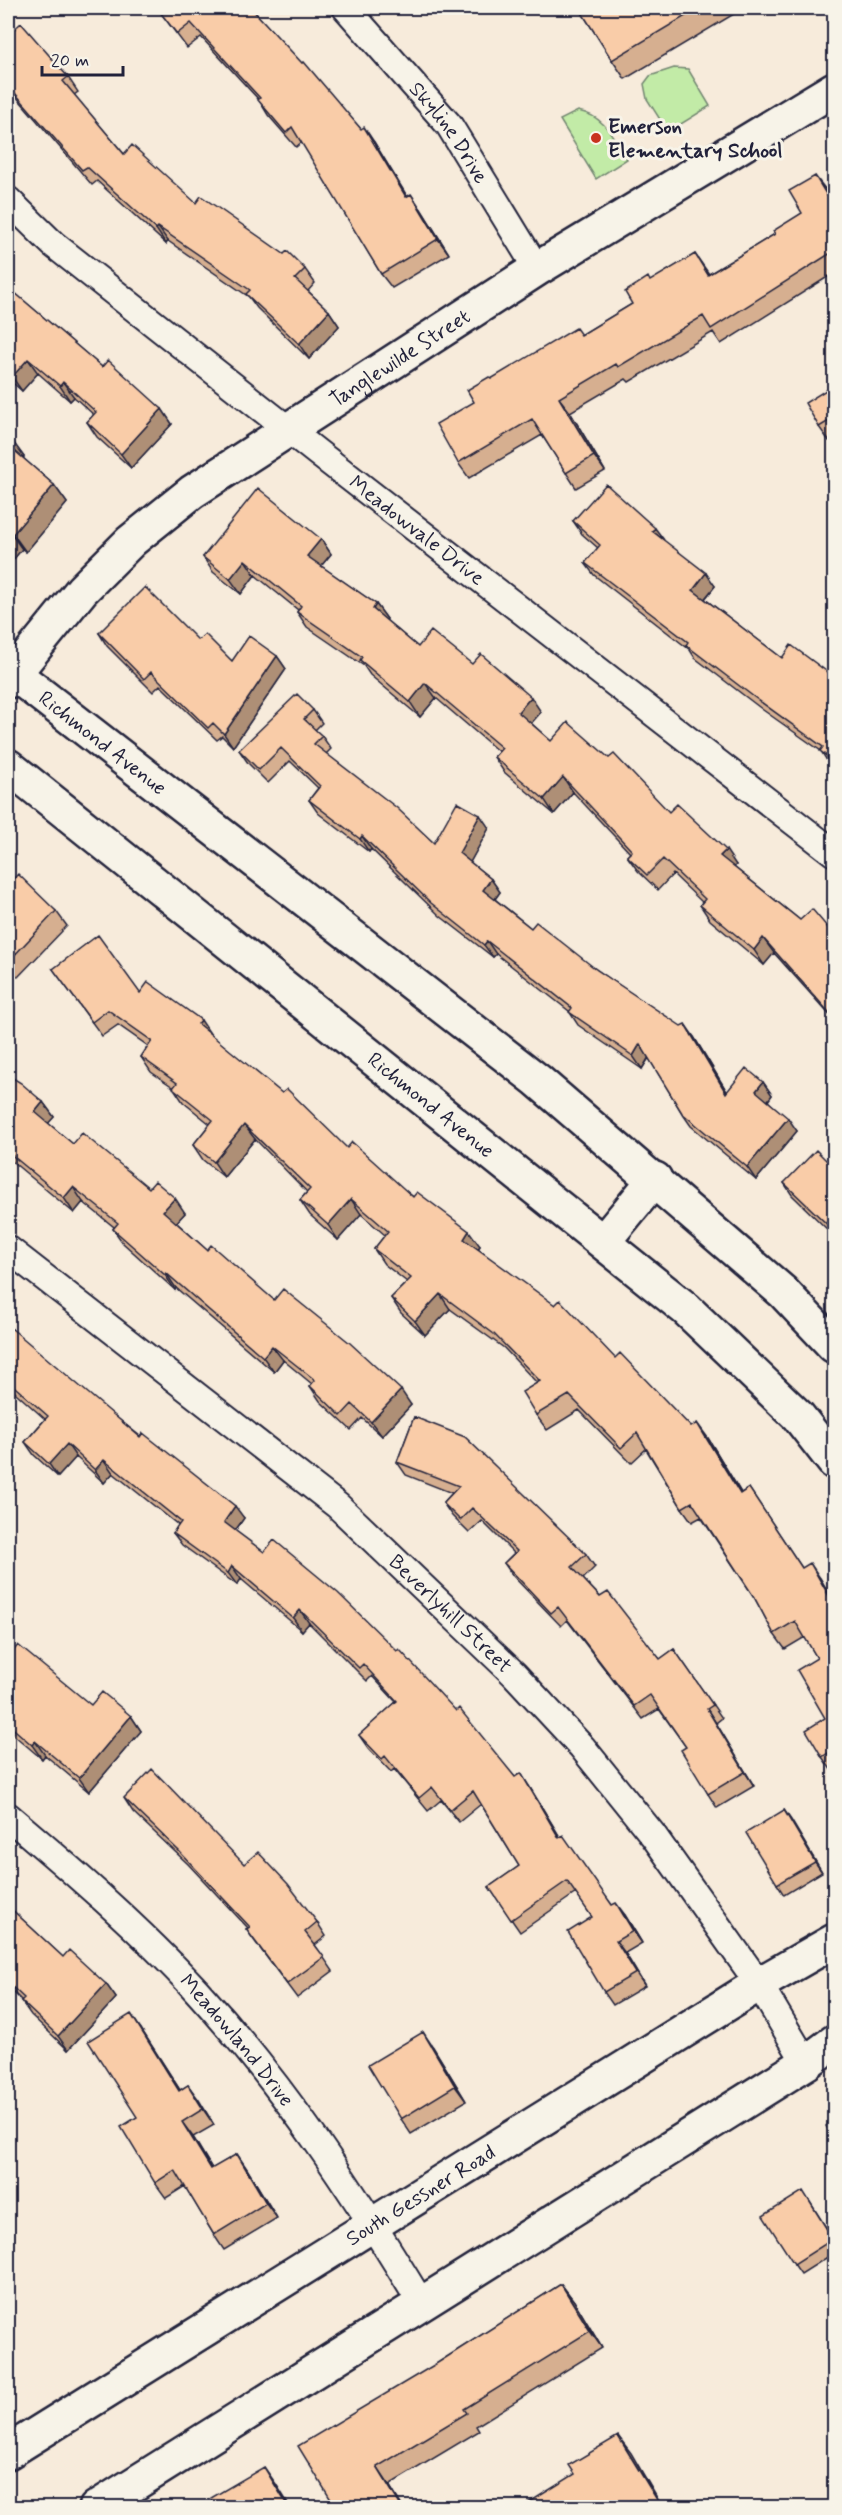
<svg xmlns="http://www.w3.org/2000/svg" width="842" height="2515" viewBox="0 0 842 2515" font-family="Mynerve,sans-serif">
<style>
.green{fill:#c2eba7;stroke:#728671;stroke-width:1.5}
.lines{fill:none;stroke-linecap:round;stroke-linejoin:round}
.street-casing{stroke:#22223b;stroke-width:30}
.secondary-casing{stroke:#22223b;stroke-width:38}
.street{stroke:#f7f3e8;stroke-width:26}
.secondary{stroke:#f7f3e8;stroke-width:33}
.wall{fill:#d6af90;stroke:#22223b;stroke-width:1.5}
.shaded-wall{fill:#ae8f76;stroke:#22223b;stroke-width:1.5}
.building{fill:#f9cca8;stroke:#22223b;stroke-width:1.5}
.poi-dot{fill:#c8321e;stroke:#f7f3e8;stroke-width:2}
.labels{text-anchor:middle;stroke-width:6;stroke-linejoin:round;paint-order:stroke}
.poi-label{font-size:21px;font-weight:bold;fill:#22223b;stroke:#f7f3e8;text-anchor:start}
.street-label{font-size:21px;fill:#22223b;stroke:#f7f3e8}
</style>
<rect width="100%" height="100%" fill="#f7ebdb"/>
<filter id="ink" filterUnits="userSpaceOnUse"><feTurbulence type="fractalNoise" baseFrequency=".0167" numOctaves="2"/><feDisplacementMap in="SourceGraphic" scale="12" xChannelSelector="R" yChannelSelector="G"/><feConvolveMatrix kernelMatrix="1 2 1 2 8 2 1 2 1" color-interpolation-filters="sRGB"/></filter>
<g filter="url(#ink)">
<!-- green -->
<path class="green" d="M674,68L688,69L710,106L668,132L647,99L644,84L650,76Z
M578,111C605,116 613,137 627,159L596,179L560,120Z"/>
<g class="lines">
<defs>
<g id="street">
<path id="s1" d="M346,8L449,125L537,269"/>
<path id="s2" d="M8,200L53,244L318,453L834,853"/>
<path id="s3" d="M8,1249L338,1506L514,1674L582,1747L653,1835L759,1984L806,2063"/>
<path id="s4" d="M8,1816C73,1871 139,1928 197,1991C284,2086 355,2194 421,2303"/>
</g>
<g id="secondary">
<path id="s5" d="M8,669L537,1080L783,1292L834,1346"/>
<path id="s6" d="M8,681L82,590L131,541L192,492L537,269L834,89"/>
<path id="s7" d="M8,766L686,1309L798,1416L834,1462"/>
<path d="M603,1242L655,1179"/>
<path id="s8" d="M8,2452L759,1984L834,1941"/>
<path d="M96,2508L806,2063L834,2042"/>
</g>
</defs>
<!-- street casing -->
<use href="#street" class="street-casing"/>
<!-- secondary casing -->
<use href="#secondary" class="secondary-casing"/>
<!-- street -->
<use href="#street" class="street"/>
<!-- secondary -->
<use href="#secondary" class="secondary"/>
</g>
<!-- wall -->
<path class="wall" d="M157,8H251L361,129L374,142L407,196L421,209L449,254L392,288L381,274L302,142L296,147L268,115L259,100L201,37L187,48Z
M579,8H744L625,79L612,60Z
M8,30L10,33L68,77L78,92L74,95L124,154L196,203L305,269L315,283L308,291L329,311L339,326L309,359L257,308L249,297L168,241L166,244L97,181L92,185L8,87Z
M826,190L834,205V273L721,344L713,332L629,382L626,379L570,412L605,471L576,488L542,435L469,478L458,463L491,379L581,335L632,304L651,281L695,254L709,274L775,234L802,213Z
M8,287L102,367L162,409L172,424L131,468L97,437L87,422L94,415L74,397L70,401L38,373L22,391L8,379Z
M834,385V438L829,441L819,427Z
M8,436L24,457L23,458L54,485L67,503L26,552L22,549L8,566Z
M573,521L664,541L715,586L705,599L782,658L834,677V767L829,764L821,751L763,710L695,658L690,650L594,575L585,563L598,548L582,534Z
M321,539L331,554L321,566L376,604L387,619L386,620L418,647L472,664L541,712L531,723L551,741L669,812L736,865L734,867L800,920L834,935V1030L830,1024L834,1020L774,953L764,965L710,920L700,905L702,902L673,874L658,890L638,871L627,856L630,853L573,792L554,814L504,772L494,757L499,752L436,698L420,717L370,675L364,666L307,627L297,612L298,610L255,575L241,594L213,572L203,557Z
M99,633L198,640L232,661L277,656L286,669L233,747L222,736L217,740L160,685L153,692L107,646Z
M313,710L322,723L315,730L322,736L331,749L326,754L434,843L489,828L470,862L491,879L500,892L495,899L531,928L597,970L694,1037L727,1092L763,1082L772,1095L768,1101L797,1131L756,1180L691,1126L682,1113L649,1058L642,1069L578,1025L569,1011L496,954L493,957L440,916L371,849L369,852L318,813L309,800L318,788L290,761L268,783L248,763L239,750Z
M8,874L56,911L67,926L18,977L8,967Z
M53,969L140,993L211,1035L347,1148L480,1246L478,1249L615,1358L691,1427L708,1438L741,1493L749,1488L802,1568L820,1578L834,1602V1770L832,1771L822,1757L825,1718L817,1658L805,1637L785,1649L774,1634L754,1597L701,1517L692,1522L682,1508L646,1449L631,1463L579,1410L547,1430L536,1415L537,1383L504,1348L450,1309L425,1335L401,1313L391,1298L407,1282L384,1264L374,1249L385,1235L361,1214L338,1240L310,1215L300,1200L307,1192L255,1139L224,1177L203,1160L193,1145L210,1124L183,1102L173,1087L151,1072L141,1057L148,1046L118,1025L102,1036Z
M8,1075L43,1102L54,1117L48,1123L73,1144L149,1188L185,1213L176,1222L207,1250L274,1300L411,1405L382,1436L362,1418L351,1430L320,1401L310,1386L312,1384L283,1360L274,1372L176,1288L175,1290L123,1243L113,1229L114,1227L83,1202L74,1213L8,1158Z
M834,1168V1236L792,1195L784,1183Z
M8,1332L244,1518L235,1531L515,1777L529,1786L560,1837L612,1905L625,1915L642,1943L625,1953L645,1986L613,2005L604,1992L592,1917L576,1893L520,1932L489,1887L519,1866L481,1804L459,1822L441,1800L428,1811L394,1769L391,1772L368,1748L359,1735L396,1702L372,1676L367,1681L309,1623L302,1631L241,1579L237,1585L182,1545L173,1533L178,1525L113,1473L104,1483L76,1457L58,1477L34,1455L25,1442L45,1419L8,1386Z
M414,1417L586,1554L595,1567L583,1579L660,1659L674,1649L722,1718L716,1723L754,1786L717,1808L708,1794L686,1747L659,1709L643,1719L567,1620L561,1626L513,1576L504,1563L514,1553L482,1521L469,1533L452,1516L443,1503L452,1493L406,1475L397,1462Z
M8,1658L91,1705L131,1716L141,1731L89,1792L45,1755L42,1759L8,1730Z
M124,1798L244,1864L317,1922L326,1936L315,1945L333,1971L297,1998L256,1943L246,1929L248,1928L188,1864L133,1812Z
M784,1810L822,1872L784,1895L777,1884Z
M8,1906L63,1957L106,1984L116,1998L68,2050L31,2015L21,2001H22L8,1987Z
M141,2029L180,2090L188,2085L214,2125L193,2137L212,2169L237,2154L247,2169L277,2218L224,2250L214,2235L185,2186L166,2198L155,2183L137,2117Z
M433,2047L466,2101L411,2134L401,2119Z
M810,2202L834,2240V2253L801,2274L794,2264Z
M561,2284L574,2301L602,2348L476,2426L479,2431L389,2485L403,2508H336L439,2362Z
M8,2377L12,2385L8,2388Z"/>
<!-- shaded-wall -->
<path class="shaded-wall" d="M364,127L374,142L416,212L406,197Z
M815,176L826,190L834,205V207Z
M411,194L421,209L449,254L438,239Z
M158,227L168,241L166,244L156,229Z
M329,311L339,326L309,359L299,344Z
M28,359L38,373L22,391L12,377Z
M63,382L74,397L70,401L60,386Z
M559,398L570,412L605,471L594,456Z
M162,409L172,424L131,468L121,454Z
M11,439L24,457L19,463L8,446V443Z
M54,485L67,503L26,552L13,534Z
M655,528L664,540L652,531Z
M9,531L22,549L8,566V533Z
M321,539L331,554L317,571L307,556Z
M245,560L255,575L241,594L230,579Z
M706,573L715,586L702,602L693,590Z
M376,604L387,619L383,624L373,609Z
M277,656L286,669L233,747L224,734Z
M425,683L436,698L420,717L410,702Z
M531,697L541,712L528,727L518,712Z
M563,777L573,792L554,814L544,799Z
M480,815L489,828L468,866L459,853Z
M362,836L371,849L369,852L360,839Z
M726,850L736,865L731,870L720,856Z
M491,879L500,892L492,903L483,890Z
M763,938L774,953L764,965L754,950Z
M487,941L496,954L493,957L484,945Z
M201,1020L211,1035L198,1024Z
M685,1024L694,1037L735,1105L726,1093Z
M640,1044L649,1057L642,1069L633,1056Z
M763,1082L772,1095L765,1104L756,1091Z
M43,1102L54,1117L45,1127L35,1112Z
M788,1118L797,1131L756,1180L747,1167Z
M244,1125L255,1139L224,1177L214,1162Z
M73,1187L83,1202L74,1213L64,1198Z
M175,1198L185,1213L174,1225L163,1211Z
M351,1199L361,1214L338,1240L328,1225Z
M469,1231L480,1246L474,1253L464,1239Z
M166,1273L176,1288L175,1290L165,1275Z
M440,1294L450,1309L425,1335L415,1321Z
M272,1346L283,1360L274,1372L263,1357Z
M401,1390L411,1405L382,1436L371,1422Z
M697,1423L708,1438L750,1508L740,1494Z
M67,1444L76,1457L58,1477L49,1464Z
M104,1460L113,1473L104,1483L95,1470Z
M235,1506L244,1518L232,1535L224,1522Z
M810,1563L820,1578L834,1602V1605Z
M232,1566L241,1579L237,1585L228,1573Z
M300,1610L309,1623L302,1631L293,1618Z
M707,1709L716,1723L754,1786L745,1772Z
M131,1716L141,1731L89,1792L79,1778Z
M35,1741L45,1755L42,1759L32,1745Z
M521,1773L529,1786L568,1851L559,1838Z
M784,1810L791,1820L822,1872L815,1862Z
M616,1903L625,1915L642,1943L633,1931Z
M616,1941L625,1953L645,1986L636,1973Z
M106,1984L116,1998L68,2050L58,2036Z
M131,2014L141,2029L190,2106L179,2091Z
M423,2032L433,2047L466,2101L455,2086Z
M188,2085L199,2100L214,2125L203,2109Z
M182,2122L193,2137L222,2185L211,2169Z
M237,2154L247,2169L277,2218L266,2203Z
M561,2284L574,2301L602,2348L590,2331Z
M618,2436L631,2453L663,2508H662Z
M264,2467L276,2484L291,2508H289Z
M377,2467L389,2485L403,2508H402Z"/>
<!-- building -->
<path class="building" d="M157,8H251L302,63L304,62L361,129L364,127L406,197L411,194L438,239L381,274L292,127L286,133L258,100L260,98L191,23L177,34Z
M579,8H699L612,60Z
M21,23L68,77L63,81L124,154L132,145L196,203L201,196L284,254L287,251L305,269L295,279L329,311L299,344L246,294L250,290L158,227L156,229L87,167L82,170L8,85V30L10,33Z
M815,176L834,207V251L711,329L703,316L618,367L616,364L559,398L594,456L566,473L532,419L458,463L436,424L474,402L467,390L489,377L491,379L576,328L581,335L632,304L625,292L648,277L650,281L695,254L708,275L775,234L773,231L802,213L789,191Z
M8,287L102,367L108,360L162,409L121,454L87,422L96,412L63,382L60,386L28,359L12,377L8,373Z
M834,327V336L831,330Z
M834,385V418L819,427L805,403Z
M8,436L11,439L8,443Z
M8,445L54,485L13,534L9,531L8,533Z
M606,484L655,528L652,531L706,573L693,590L782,658L791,645L834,677V699L832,702L834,704V761L820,751L823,747L754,697L686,645L688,642L585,563L600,545L573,521Z
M258,488L321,539L307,556L376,604L373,609L418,647L431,631L472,664L481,654L531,697L518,712L551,741L568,722L609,758L614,754L669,812L677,804L726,850L720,856L800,920L812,909L834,935V1018L763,938L754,950L700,905L705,899L663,859L647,875L627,856L632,851L563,777L544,799L494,757L502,748L425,683L410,702L360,660L362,657L297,612L301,606L245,560L230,579L203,557Z
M145,587L198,640L205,634L232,661L249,636L277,656L224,734L213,723L208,728L151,672L144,679L99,633Z
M297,694L313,710L304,719L322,736L314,744L397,808L434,843L457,802L480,815L459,853L491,879L483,890L531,928L536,922L597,970L681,1026L685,1024L726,1093L746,1068L763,1082L756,1091L788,1118L747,1167L682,1113L640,1044L633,1056L569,1012L572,1008L487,941L484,945L431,903L362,836L360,839L309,800L320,786L281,748L259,770L239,750Z
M8,874L13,879L18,874L56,911L8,962Z
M98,935L140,993L148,982L201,1020L198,1024L282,1093L287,1089L347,1148L352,1142L413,1197L417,1192L469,1231L464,1239L555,1305L560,1300L615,1358L620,1353L691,1427L697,1423L740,1494L749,1488L802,1568L810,1563L834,1605V1749L822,1757L806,1730L825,1718L797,1670L817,1658L795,1621L774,1634L754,1597L692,1502L682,1508L637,1433L621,1448L569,1395L536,1415L522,1392L540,1381L494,1334L440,1294L415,1321L391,1298L411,1278L374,1249L388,1231L351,1199L328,1225L300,1200L310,1189L244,1125L214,1162L193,1145L213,1120L173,1088L177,1083L141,1057L152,1041L108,1010L92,1022L53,969Z
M834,1019V1028L830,1024Z
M8,1075L21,1083L43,1102L35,1112L73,1144L82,1133L149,1188L155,1181L175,1198L163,1211L207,1250L211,1245L274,1300L283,1289L350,1343L401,1390L371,1422L352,1404L341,1416L310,1386L315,1380L272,1346L263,1357L166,1273L165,1275L113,1229L118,1223L73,1187L64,1198L8,1152Z
M816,1150L834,1168V1224L831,1228L784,1183Z
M11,1328L140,1437L143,1433L235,1506L224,1522L264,1552L274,1540L338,1593L397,1651L399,1649L456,1711L459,1708L515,1777L521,1773L559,1838L563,1835L612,1905L616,1903L633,1931L616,1941L636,1973L604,1992L568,1932L592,1917L567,1881L511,1920L489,1887L519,1866L473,1791L450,1810L432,1787L419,1798L385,1756L382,1759L359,1735L397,1701L363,1664L359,1668L300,1610L293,1618L232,1566L228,1573L173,1533L181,1522L104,1460L95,1470L67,1444L49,1464L25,1442L48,1416L8,1381V1332Z
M414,1417L465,1437L586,1554L572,1567L600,1597L608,1592L660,1659L674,1649L713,1705L707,1709L745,1772L708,1794L681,1750L686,1747L650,1695L634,1706L558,1607L551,1613L504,1563L517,1551L472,1508L460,1520L443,1503L459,1486L397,1462Z
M18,1645L91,1705L102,1692L131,1716L79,1778L35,1741L32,1745L8,1724V1658Z
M152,1769L244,1864L258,1852L288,1884L317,1922L305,1932L324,1957L287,1984L246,1929L250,1927L179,1851L124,1798Z
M784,1810L815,1862L777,1884L746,1833Z
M8,1906L63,1957L69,1950L106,1984L58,2036L21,2001L24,1998L8,1983Z
M131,2014L179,2091L188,2085L203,2109L182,2122L211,2169L237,2154L266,2203L214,2235L175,2170L155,2183L121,2127L137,2117L88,2041Z
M423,2032L455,2086L401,2119L368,2065Z
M834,2121V2140L826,2126Z
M803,2191L833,2239L794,2264L763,2216Z
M561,2284L590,2331L464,2409L467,2413L377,2467L402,2508H336L298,2446L439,2362Z
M618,2436L662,2508H520L575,2474L569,2465Z
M264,2467L289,2508H217L211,2498Z"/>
</g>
<!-- markers -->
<circle class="poi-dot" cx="596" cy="138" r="6"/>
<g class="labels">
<!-- poi labels -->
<g class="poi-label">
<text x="608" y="133">Emerson<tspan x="608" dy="24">Elementary School</tspan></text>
</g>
<!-- street labels -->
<g class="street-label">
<text dy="7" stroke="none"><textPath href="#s1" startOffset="162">Skyline Drive</textPath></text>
<text dy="7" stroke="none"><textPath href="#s6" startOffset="512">Tanglewilde Street</textPath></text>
<text dy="7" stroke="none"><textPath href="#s2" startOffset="526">Meadowvale Drive</textPath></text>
<text dy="7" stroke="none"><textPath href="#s5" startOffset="120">Richmond Avenue</textPath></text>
<text dy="7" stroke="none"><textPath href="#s7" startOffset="542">Richmond Avenue</textPath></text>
<text dy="7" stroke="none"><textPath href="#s3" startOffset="574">Beverlyhill Street</textPath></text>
<text dy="7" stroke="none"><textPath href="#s4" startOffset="321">Meadowland Drive</textPath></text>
<text dy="7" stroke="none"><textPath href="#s8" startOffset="486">South Gessner Road</textPath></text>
</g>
</g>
<!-- margin -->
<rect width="842" height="2515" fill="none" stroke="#f7f3e8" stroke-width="30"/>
<rect x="15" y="15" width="812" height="2485" fill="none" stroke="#22223b" stroke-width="2" filter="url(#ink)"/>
<!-- scale -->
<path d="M42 66v9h81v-9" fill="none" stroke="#22223b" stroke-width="3"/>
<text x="51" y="66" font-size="18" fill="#22223b" stroke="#f7f3e8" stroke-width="4.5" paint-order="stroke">20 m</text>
</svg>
